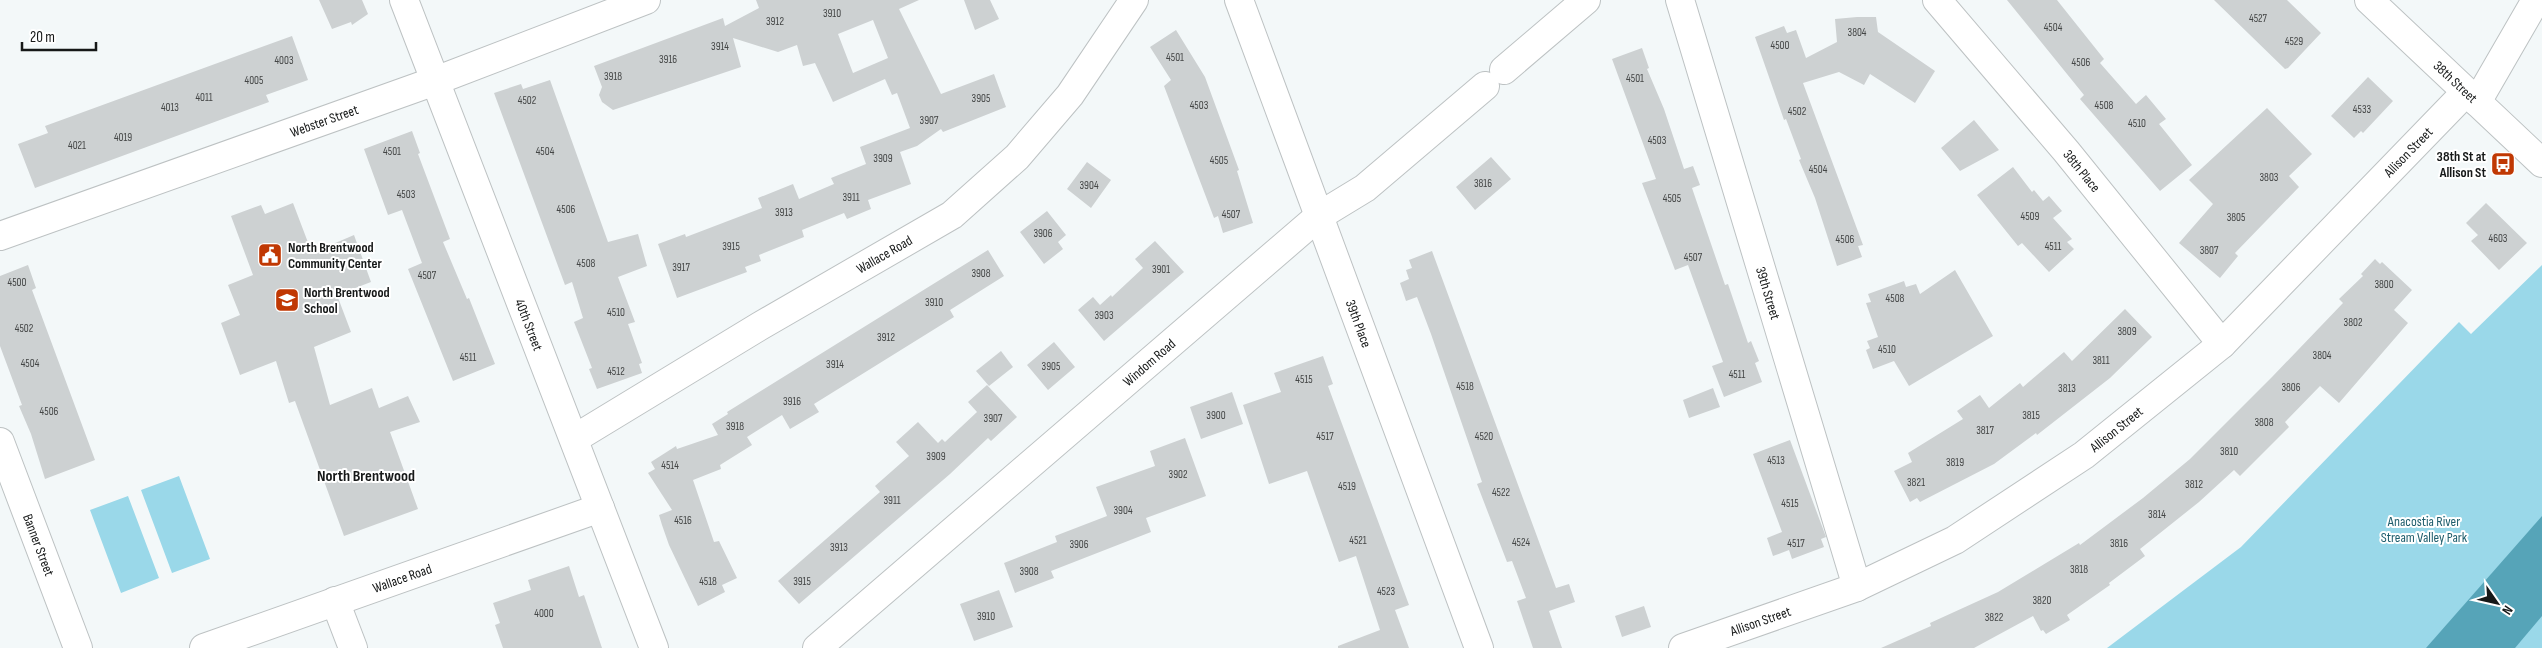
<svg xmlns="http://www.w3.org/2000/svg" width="2542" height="648" viewBox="0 0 2542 648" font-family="'Sofia Sans Condensed',sans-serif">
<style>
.green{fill:#9ad8e9}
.water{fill:#56a4b8}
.building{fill:#cdd1d2;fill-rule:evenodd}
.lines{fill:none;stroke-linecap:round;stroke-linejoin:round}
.minor-casing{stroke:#bdc2c3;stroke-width:30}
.major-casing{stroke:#bdc2c3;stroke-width:30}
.minor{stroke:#fff;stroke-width:28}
.major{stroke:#fff;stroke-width:28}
.labels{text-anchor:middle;stroke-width:4;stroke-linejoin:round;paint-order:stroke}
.number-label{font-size:11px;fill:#444646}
.street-label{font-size:14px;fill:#161818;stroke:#fff}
.poi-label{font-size:14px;font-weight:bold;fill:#161818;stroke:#fff;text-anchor:start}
.park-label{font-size:14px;fill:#1e5d6c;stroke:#fff}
.quarter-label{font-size:16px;font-weight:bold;fill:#161818;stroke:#fff}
</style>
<rect width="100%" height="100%" fill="#f3f8f9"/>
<!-- green -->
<path class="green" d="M2542,265V648H2107L2241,547L2459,322L2471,334Z
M179,476L210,559L172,573L141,490Z
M128,496L159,578L121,593L90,510Z"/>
<!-- water -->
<path class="water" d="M2542,516V616L2515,648H2426Z"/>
<!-- building -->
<path class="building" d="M319,0H362L368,14L352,25L351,22L332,29Z
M756,0H919L899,9L941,94L994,74L1006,107L943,132L941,129L917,146L900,152L911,184L868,200L871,209L847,219L844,213L802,230L804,237L759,255L761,261L745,267L747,272L677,298L658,244L685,234L686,237L762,208L758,198L793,184L799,199L834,184L831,178L866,164L860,147L910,128L897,93L892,95L885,79L833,102L815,63L803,66L797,45L778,52L733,38L741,67L613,110L602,102L599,95L602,87L594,66L723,18L725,26L759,8ZM873,20L888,58L853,73L838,34Z
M964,0H990L999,19L975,30Z
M2007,0H2057L2104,59L2100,63L2136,104L2146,95L2166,119L2159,124L2192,165L2160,191L2080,99L2084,95Z
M2214,0H2287L2321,33L2288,68L2285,69Z
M1857,17H1876L1878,32L1935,71L1915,103L1870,74L1864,85L1839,72L1803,83L1863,245L1858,246L1862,257L1837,266L1815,198L1799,160L1801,159L1786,119L1784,120L1755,37L1784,26L1787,33L1796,30L1806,58L1837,42L1835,19Z
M1176,30L1205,77L1239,170L1237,171L1253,223L1223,233L1218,216L1214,218L1164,86L1171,80L1150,47Z
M292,36L308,80L266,95L269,102L35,188L18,144L48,133L45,126Z
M1642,48L1649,68L1647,69L1664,109L1684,169L1693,166L1700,185L1692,188L1725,285L1728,284L1748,343L1751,341L1759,361L1755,363L1762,382L1724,397L1712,366L1723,362L1688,265L1675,270L1642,183L1656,179L1612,59Z
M2368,77L2393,101L2363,133L2361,131L2354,138L2331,116Z
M550,80L608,242L638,234L647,266L618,277L635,322L628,324L642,363L639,364L642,373L597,389L589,369L592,368L574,322L583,318L572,282L565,285L494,93L521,84L523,89Z
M2267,108L2312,154L2289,176L2299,187L2235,253L2238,256L2220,278L2179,243L2213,204L2189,180Z
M1974,120L1999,150L1960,171L1941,148Z
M412,131L420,153L418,154L450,239L443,242L467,299L469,298L495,364L453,381L408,269L422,263L402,210L388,215L364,149Z
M1491,157L1511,179L1475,210L1456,187Z
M1087,162L1111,180L1091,208L1067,189Z
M2013,167L2032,192L2034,190L2043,201L2049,196L2062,211L2053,218L2072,239L2067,242L2074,249L2049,272L2022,243L2018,246L1977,195Z
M293,203L312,253L354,235L371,282L337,295L351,332L314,347L330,405L372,388L379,408L408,396L420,422L390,432L418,509L344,536L295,401L289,403L276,361L240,375L221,323L240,315L228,285L253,275L231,216L261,205L265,214Z
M2486,203L2527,243L2499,270L2471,241L2478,235L2466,223Z
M1047,211L1066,235L1058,242L1063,249L1044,264L1020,232Z
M1155,241L1184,272L1104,341L1078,310L1093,297L1100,305L1111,295L1112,297L1143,268L1135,259Z
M988,250L1004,276L950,310L954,317L814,404L819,412L790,429L782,415L747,437L752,445L720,465L721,469L693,480L714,542L719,541L737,578L722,585L725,592L698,606L669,545L662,525L659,515L672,510L648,473L655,469L651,462L676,446L677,449L718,435L712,424L728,414L727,412Z
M1432,251L1556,588L1569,584L1575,602L1549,611L1562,648H1533L1517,601L1526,598L1512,561L1507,562L1477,484L1482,482L1431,334L1417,297L1406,301L1400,283L1409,279L1406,270L1412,268L1409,260Z
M2375,259L2380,264L2382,262L2412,290L2394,310L2408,323L2339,403L2320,386L2285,422L2289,427L2240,476L2234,470L2199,502L2140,549L2145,556L2109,583L2110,585L2067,615L2070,620L2046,634L2043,630L2041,631L2033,616L1974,648H1881L1931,626L1930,623L1998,592L2079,543L2080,545L2143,498L2190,459L2272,377L2343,303L2339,299L2363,276L2361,274Z
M28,265L36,288L32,290L95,460L45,479L31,434L19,406L22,405L0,346V276Z
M1955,270L1993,336L1909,386L1894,361L1873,369L1866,350L1870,348L1867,341L1878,337L1866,303L1871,302L1868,294L1904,281L1906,287L1916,284L1920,294Z
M2125,309L2152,337L2110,378L2037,435L2036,433L1994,464L1920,502L1917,498L1910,502L1894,471L1912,462L1908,453L1963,419L1957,411L1980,395L1989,408L2020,383L2023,387L2064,352L2072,361Z
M1054,342L1075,367L1048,390L1027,365Z
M1001,351L1013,367L989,386L976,371Z
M1323,356L1333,384L1328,386L1409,605L1395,610L1409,648H1338V646L1380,630L1356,556L1339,562L1307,471L1269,484L1243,405L1281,392L1274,373Z
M987,385L1017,417L991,441L988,438L950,474L799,604L778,581L880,492L875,486L909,456L896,442L918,422L938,443L942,439L945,442L977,412L968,402Z
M1713,388L1720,407L1689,418L1683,400Z
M1232,392L1243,424L1201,439L1190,407Z
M1185,438L1206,496L1146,518L1151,532L1051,571L1054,578L1015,593L1004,563L1057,542L1055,536L1107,516L1096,487L1155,466L1150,451Z
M1790,440L1826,537L1821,539L1824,547L1792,559L1789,550L1773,556L1767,538L1782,532L1753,454Z
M569,566L579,597L584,595L602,648H503L495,625L500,623L493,603L531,590L528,580Z
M999,590L1013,627L974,641L960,604Z
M1644,606L1651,627L1622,637L1615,616Z"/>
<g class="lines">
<defs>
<g id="minor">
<path id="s1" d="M404,0L654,648"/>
<path id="s2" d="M1239,0L1479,648"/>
<path id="s3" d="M1680,0L1857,587"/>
<path id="s4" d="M1937,0L2066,151L2222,344"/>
<path d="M1504,70L1586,0"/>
<path d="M2477,102L2536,0"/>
<path id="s5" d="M0,236L435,81L646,0"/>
<path id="s6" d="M574,439L760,326L952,215L1017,157L1070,95L1134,0"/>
<path id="s7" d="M0,442L78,648"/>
<path d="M335,601L353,648"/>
<path id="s8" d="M204,648L600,508"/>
<path id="s9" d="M817,648L1319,216L1365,188L1485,86"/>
<path id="s10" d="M1683,648L1857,587L1955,540L2084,455L2222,344L2466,92"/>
</g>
<g id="major">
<path id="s11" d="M2369,0L2542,163"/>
</g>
</defs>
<!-- minor casing -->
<use href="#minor" class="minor-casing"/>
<!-- major casing -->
<use href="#major" class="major-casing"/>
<!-- minor -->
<use href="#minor" class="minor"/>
<!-- major -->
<use href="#major" class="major"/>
</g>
<!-- icons -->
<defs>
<symbol id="bus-square" viewBox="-11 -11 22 22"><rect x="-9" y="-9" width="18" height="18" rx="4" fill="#c03803" stroke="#fff"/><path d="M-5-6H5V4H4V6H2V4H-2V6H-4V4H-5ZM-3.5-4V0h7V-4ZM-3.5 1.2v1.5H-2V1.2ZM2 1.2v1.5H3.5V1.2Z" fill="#fff"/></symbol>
<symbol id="civic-square" viewBox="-11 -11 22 22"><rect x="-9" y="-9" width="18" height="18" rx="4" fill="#c03803" stroke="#fff"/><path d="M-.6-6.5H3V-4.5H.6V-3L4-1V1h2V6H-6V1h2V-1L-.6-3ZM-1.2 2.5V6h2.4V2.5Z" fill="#fff"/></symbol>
<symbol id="school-square" viewBox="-11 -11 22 22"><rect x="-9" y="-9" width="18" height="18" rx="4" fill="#c03803" stroke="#fff"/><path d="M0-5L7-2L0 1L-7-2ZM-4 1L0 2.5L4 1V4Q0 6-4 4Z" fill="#fff"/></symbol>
</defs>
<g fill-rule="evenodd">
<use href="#bus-square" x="2489" y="150" width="28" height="28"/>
<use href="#civic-square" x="256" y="241" width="28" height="28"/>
<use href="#school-square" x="273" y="286" width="28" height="28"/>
</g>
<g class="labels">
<!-- number labels -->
<g class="number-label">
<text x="832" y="17">3910</text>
<text x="2258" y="22">4527</text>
<text x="775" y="25">3912</text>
<text x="2053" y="31">4504</text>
<text x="1857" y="36">3804</text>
<text x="2294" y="45">4529</text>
<text x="1780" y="49">4500</text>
<text x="720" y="50">3914</text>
<text x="1175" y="61">4501</text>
<text x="668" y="63">3916</text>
<text x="284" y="64">4003</text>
<text x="2081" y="66">4506</text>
<text x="613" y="80">3918</text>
<text x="1635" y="82">4501</text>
<text x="254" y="84">4005</text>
<text x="204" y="101">4011</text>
<text x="981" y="102">3905</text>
<text x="527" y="104">4502</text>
<text x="1199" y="109">4503</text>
<text x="2104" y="109">4508</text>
<text x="170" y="111">4013</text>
<text x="2362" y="113">4533</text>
<text x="1797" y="115">4502</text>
<text x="929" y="124">3907</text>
<text x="2137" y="127">4510</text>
<text x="123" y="141">4019</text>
<text x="1657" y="144">4503</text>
<text x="77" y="149">4021</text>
<text x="392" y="155">4501</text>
<text x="545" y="155">4504</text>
<text x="883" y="162">3909</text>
<text x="1219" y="164">4505</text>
<text x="1818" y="173">4504</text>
<text x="2269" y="181">3803</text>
<text x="1483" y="187">3816</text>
<text x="1089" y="189">3904</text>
<text x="406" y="198">4503</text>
<text x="851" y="201">3911</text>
<text x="1672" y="202">4505</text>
<text x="566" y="213">4506</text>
<text x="784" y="216">3913</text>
<text x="1231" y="218">4507</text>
<text x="2030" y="220">4509</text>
<text x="2236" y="221">3805</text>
<text x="1043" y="237">3906</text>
<text x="2498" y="242">4603</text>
<text x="1845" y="243">4506</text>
<text x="731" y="250">3915</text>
<text x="2053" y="250">4511</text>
<text x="2209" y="254">3807</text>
<text x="1693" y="261">4507</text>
<text x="586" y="267">4508</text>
<text x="681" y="271">3917</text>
<text x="1161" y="273">3901</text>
<text x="981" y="277">3908</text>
<text x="427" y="279">4507</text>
<text x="17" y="286">4500</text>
<text x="2384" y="288">3800</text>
<text x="1895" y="302">4508</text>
<text x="934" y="306">3910</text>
<text x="616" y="316">4510</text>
<text x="1104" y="319">3903</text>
<text x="2353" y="326">3802</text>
<text x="24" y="332">4502</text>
<text x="2127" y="335">3809</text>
<text x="886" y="341">3912</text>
<text x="1887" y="353">4510</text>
<text x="2322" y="359">3804</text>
<text x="468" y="361">4511</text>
<text x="2101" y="364">3811</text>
<text x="30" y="367">4504</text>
<text x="835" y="368">3914</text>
<text x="1051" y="370">3905</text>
<text x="616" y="375">4512</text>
<text x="1737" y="378">4511</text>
<text x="1304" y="383">4515</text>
<text x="1465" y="390">4518</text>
<text x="2291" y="391">3806</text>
<text x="2067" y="392">3813</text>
<text x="792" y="405">3916</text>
<text x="49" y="415">4506</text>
<text x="1216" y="419">3900</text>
<text x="2031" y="419">3815</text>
<text x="993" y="422">3907</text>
<text x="2264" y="426">3808</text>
<text x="735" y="430">3918</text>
<text x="1985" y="434">3817</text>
<text x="1325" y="440">4517</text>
<text x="1484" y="440">4520</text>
<text x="2229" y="455">3810</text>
<text x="936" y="460">3909</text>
<text x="1776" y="464">4513</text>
<text x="1955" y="466">3819</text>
<text x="670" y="469">4514</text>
<text x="1178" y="478">3902</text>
<text x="1916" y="486">3821</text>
<text x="2194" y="488">3812</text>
<text x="1347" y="490">4519</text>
<text x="1501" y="496">4522</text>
<text x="892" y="504">3911</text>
<text x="1790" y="507">4515</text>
<text x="1123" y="514">3904</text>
<text x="2157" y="518">3814</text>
<text x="683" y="524">4516</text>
<text x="1358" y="544">4521</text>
<text x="1521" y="546">4524</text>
<text x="1796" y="547">4517</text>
<text x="2119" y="547">3816</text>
<text x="1079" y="548">3906</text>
<text x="839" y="551">3913</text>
<text x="2079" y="573">3818</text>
<text x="1029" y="575">3908</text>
<text x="708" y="585">4518</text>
<text x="802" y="585">3915</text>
<text x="1386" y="595">4523</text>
<text x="2042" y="604">3820</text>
<text x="544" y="617">4000</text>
<text x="986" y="620">3910</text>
<text x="1994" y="621">3822</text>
</g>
<!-- street labels -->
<g class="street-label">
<text dy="5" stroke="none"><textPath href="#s11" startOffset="119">38th Street</textPath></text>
<text dy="5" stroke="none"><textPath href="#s5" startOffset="344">Webster Street</textPath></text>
<text dy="5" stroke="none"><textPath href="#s10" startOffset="892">Allison Street</textPath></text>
<text dy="5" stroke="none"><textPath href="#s4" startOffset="224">38th Place</textPath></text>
<text dy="5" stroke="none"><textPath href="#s6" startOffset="361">Wallace Road</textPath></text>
<text dy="5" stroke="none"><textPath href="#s3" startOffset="306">39th Street</textPath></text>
<text dy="5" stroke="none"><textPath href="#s1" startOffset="348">40th Street</textPath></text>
<text dy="5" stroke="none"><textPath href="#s2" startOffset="345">39th Place</textPath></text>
<text dy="5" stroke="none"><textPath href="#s9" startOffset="438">Windom Road</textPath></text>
<text dy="5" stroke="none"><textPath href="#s10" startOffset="489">Allison Street</textPath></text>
<text dy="5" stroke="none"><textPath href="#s7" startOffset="110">Banner Street</textPath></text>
<text dy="5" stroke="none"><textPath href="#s8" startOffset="210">Wallace Road</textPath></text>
<text dy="5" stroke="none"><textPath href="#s10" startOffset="82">Allison Street</textPath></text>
</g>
<!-- poi labels -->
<g class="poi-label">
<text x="2486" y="161" text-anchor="end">38th St at<tspan x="2486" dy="16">Allison St</tspan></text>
<text x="288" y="252">North Brentwood<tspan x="288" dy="16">Community Center</tspan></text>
<text x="304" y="297">North Brentwood<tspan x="304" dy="16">School</tspan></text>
</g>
<!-- park labels -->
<g class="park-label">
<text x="2424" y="526">Anacostia River<tspan x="2424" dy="16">Stream Valley Park</tspan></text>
</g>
<!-- quarter labels -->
<g class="quarter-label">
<text x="366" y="481">North Brentwood</text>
</g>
</g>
<!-- north arrow -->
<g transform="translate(2497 603) rotate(124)" stroke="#ffffff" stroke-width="4" paint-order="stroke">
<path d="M0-4L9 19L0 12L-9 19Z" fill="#161818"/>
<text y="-8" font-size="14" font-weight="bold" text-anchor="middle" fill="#161818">N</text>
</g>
<!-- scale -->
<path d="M22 42v8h74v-8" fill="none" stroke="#161818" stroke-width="2.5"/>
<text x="30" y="42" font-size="15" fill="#161818" stroke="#ffffff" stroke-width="4" paint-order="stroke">20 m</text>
</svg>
